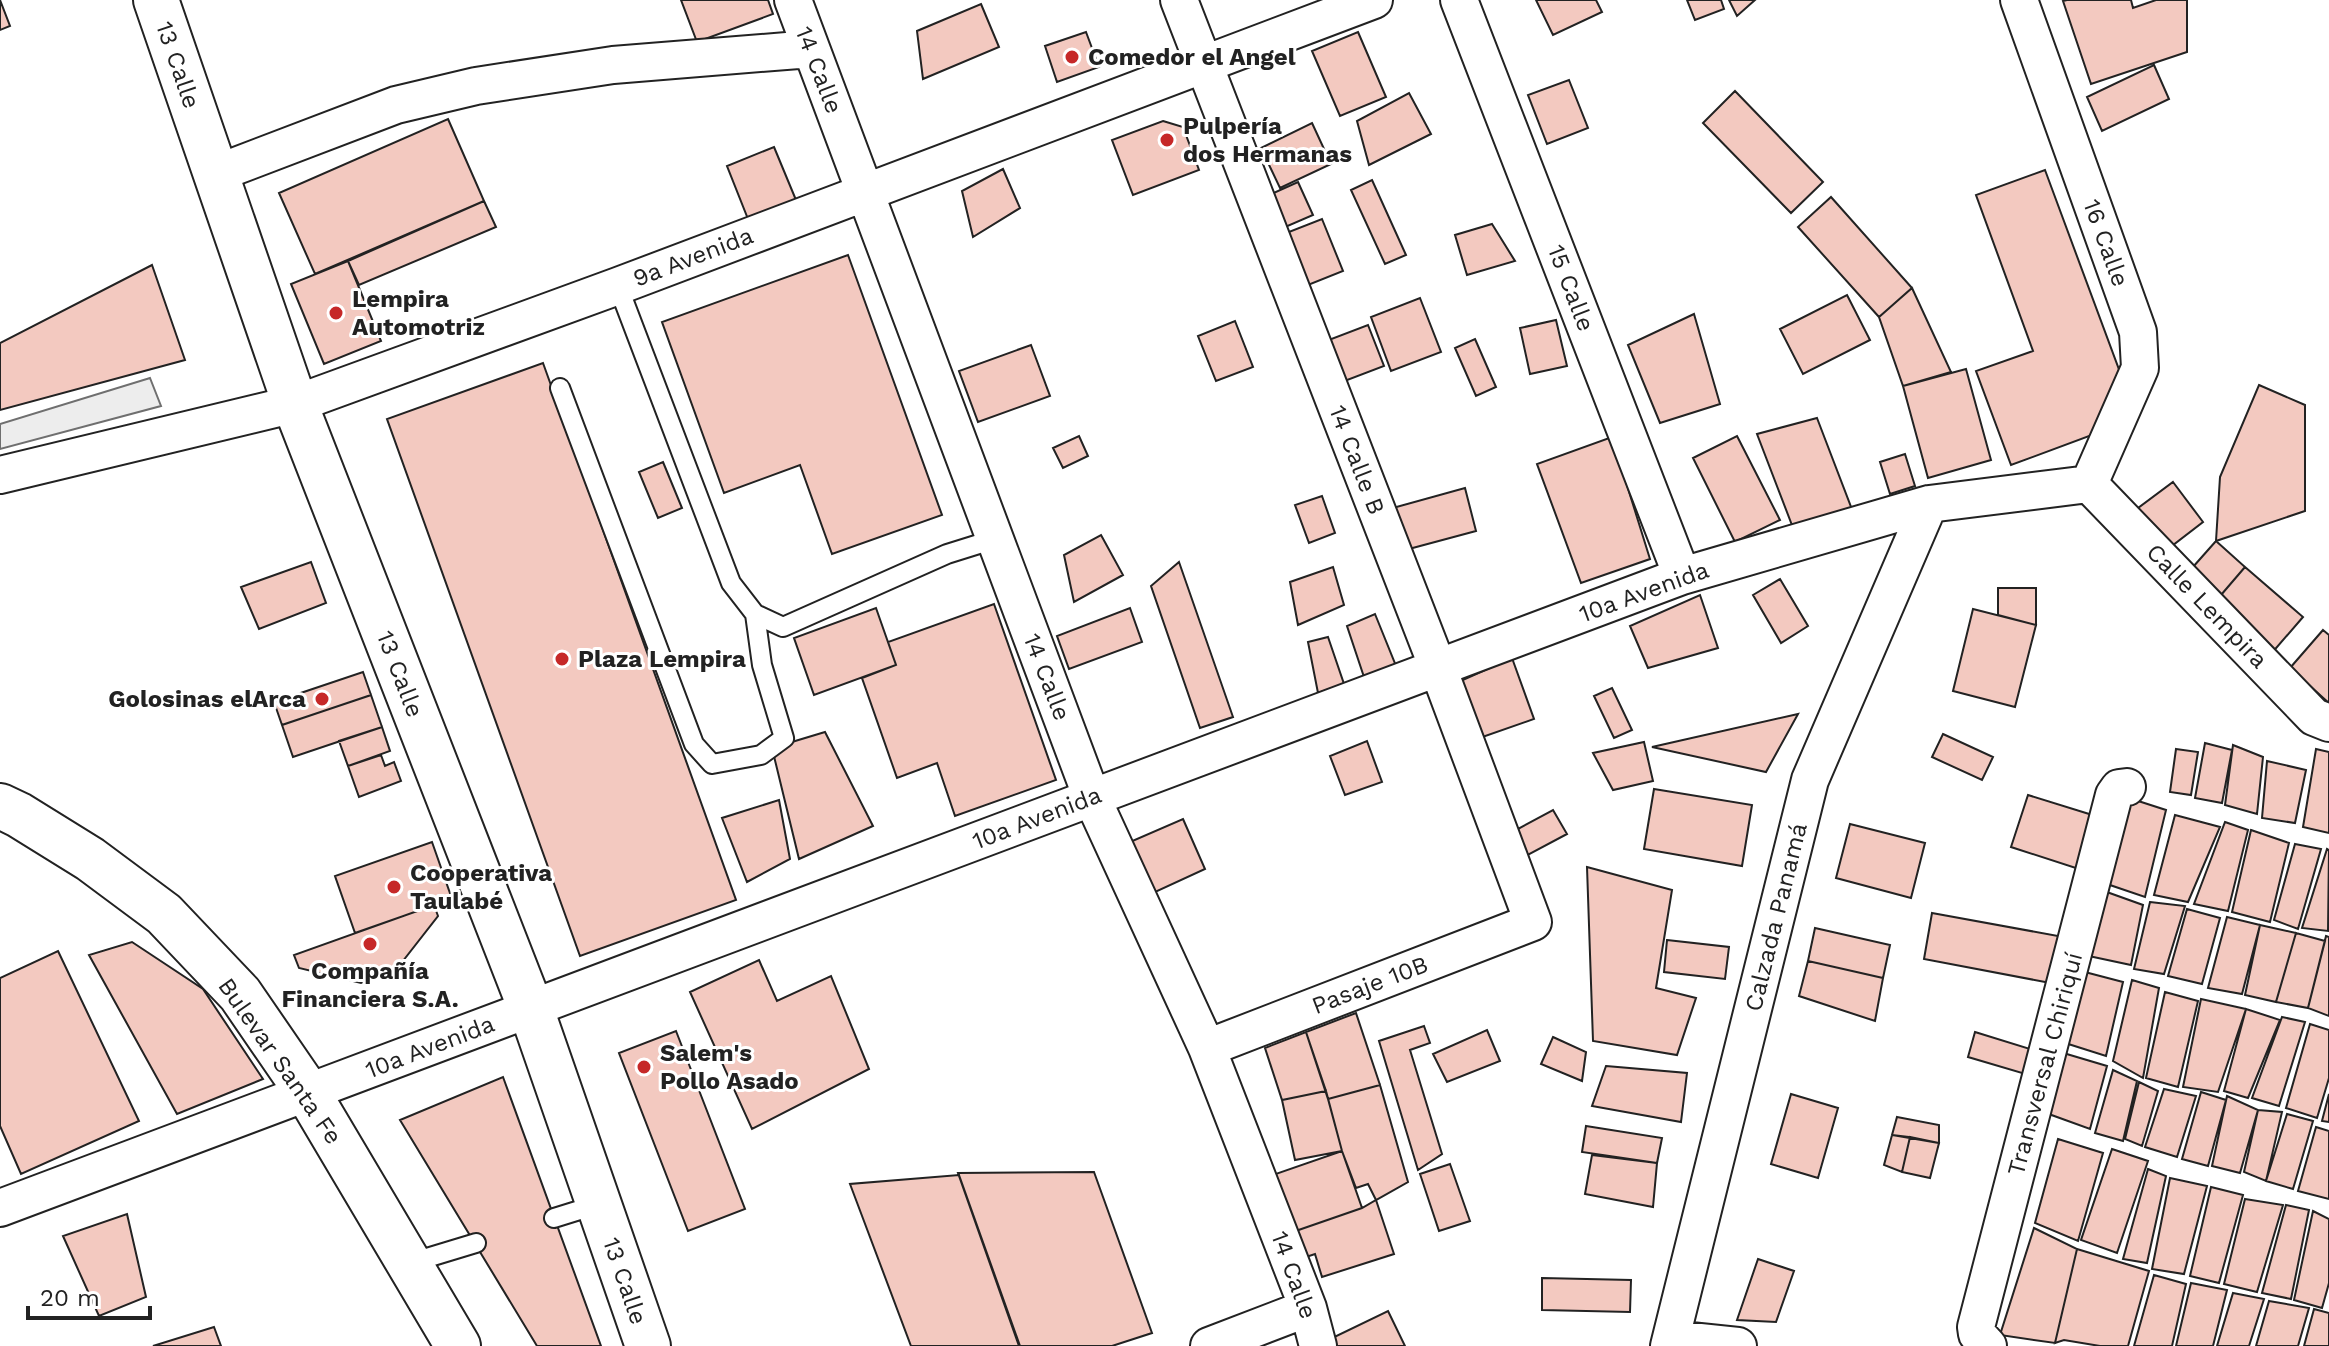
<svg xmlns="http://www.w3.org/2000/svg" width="2329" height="1346" viewBox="0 0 2329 1346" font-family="'Work Sans',sans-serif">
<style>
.parking{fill:#ededed;stroke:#6f6f6f;stroke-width:2}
.building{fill:#f3c9c0;stroke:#222;stroke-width:2}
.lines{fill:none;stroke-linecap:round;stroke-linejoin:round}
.lane-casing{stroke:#222;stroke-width:22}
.street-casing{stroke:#222;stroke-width:40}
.secondary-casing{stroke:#222;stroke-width:48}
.lane{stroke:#fff;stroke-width:18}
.street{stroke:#fff;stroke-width:36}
.secondary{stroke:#fff;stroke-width:44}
.poi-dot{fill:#c62828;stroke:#fff;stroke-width:3}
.labels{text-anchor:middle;stroke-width:6;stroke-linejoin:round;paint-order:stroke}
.poi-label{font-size:24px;font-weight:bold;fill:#222;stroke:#fff;text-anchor:start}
.street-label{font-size:24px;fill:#222;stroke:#fff}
</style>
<rect width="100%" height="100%" fill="#fff"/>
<!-- parking -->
<path class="parking" d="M150,378L161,406L0,449V424Z"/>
<!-- building -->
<path class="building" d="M0,0L10,26L0,30Z
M681,0H768L773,14L697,42Z
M1536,0H1596L1602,12L1553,35Z
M1687,0H1721L1724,9L1695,20Z
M1729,0H1755L1737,16Z
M2067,0H2131L2133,8L2156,0H2187V52L2091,84L2063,1Z
M981,4L999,47L923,79L917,31Z
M1086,32L1099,67L1057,82L1045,46Z
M1358,32L1386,97L1340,116L1312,51Z
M2154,65L2169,99L2102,131L2087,97Z
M1569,80L1588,128L1547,144L1528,95Z
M1735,91L1823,182L1791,213L1703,123Z
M1409,93L1431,134L1369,165L1357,121Z
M448,119L484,201L315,274L279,193Z
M1163,121L1183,127L1199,170L1133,195L1112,140Z
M1312,123L1331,164L1280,188L1261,148Z
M774,147L796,200L748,219L727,166Z
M1003,169L1020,208L973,237L962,191Z
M2045,170L2124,383L2092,435L2011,465L1976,371L2033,351L1976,195Z
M1372,180L1406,255L1385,264L1351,190Z
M1298,182L1313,215L1283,228L1269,195Z
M1831,197L1912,288L1879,317L1798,227Z
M484,201L496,227L359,285L348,261Z
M1322,219L1343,271L1298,289L1276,237Z
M1492,224L1515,261L1467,275L1455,235Z
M848,255L942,515L832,554L800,465L724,493L662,322Z
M348,261L381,341L324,364L291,284Z
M152,265L185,360L0,410V343Z
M1912,288L1951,372L1903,386L1879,317Z
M1847,295L1870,340L1803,374L1780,329Z
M1420,298L1441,352L1391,371L1371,317Z
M1694,314L1720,404L1660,423L1628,345Z
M1556,320L1567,366L1530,374L1520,328Z
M1235,321L1253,367L1216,381L1198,336Z
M1368,325L1384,366L1342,382L1326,341Z
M1475,339L1496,387L1476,396L1455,348Z
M1031,345L1050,396L978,422L959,371Z
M543,363L736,900L580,956L387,419Z
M1966,369L1991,460L1928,478L1903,386Z
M2259,385L2305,405V511L2216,541L2220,477Z
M1817,418L1853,512L1795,533L1757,434Z
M1079,436L1088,456L1063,468L1053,448Z
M1737,436L1780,520L1735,542L1693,458Z
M1612,437L1650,559L1581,583L1537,464Z
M1905,454L1915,486L1890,494L1880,462Z
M663,462L682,508L658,518L639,472Z
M2173,482L2203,522L2164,552L2134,511Z
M1465,488L1476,531L1394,553L1382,511Z
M1322,496L1335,533L1309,543L1295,505Z
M1101,535L1123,575L1074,602L1064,555Z
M2216,541L2245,567L2215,602L2185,576Z
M311,562L326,603L259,629L241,587Z
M1179,562L1233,717L1200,728L1151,586Z
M1333,567L1344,605L1298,625L1290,582Z
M2245,567L2303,617L2271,654L2215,602Z
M1780,579L1808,626L1781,643L1753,595Z
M1998,588H2036V625L1998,615Z
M1700,595L1718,648L1648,668L1630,626Z
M994,604L1056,780L955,816L937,763L897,778L862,678L896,665L888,642Z
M876,608L896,665L814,695L794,638Z
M1130,608L1142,642L1069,669L1057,636Z
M1973,609L2036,625L2015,707L1953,691Z
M1375,614L1396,666L1364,677L1347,626Z
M2323,630L2329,635V703L2290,668Z
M1328,637L1344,684L1318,693L1308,642Z
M1512,658L1534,719L1471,741L1447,687Z
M363,672L371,695L282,725L274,702Z
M1612,688L1632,730L1614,738L1594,696Z
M371,695L382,727L293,757L282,725Z
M1798,714L1766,772L1652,747Z
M382,727L390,751L348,766L339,741Z
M825,732L873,826L799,859L772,748Z
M1943,734L1993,757L1982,780L1932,757Z
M1367,741L1382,782L1345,795L1330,756Z
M1644,742L1653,781L1613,790L1593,753Z
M2205,743L2232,750L2222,803L2195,798Z
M2233,745L2263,757L2257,814L2225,805Z
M2176,749L2198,752L2191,795L2170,792Z
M2316,749L2329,752V833L2303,827Z
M381,755L385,766L394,762L401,781L359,797L348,766Z
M2267,761L2306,770L2295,823L2262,818Z
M1654,789L1752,805L1742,866L1644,849Z
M2028,795L2102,818L2085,871L2011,847Z
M2132,799L2166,810L2145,897L2107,884Z
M779,800L790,859L747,882L722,818Z
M1553,810L1567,834L1518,860L1505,836Z
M2175,815L2220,827L2188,902L2154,895Z
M1183,819L1205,869L1153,893L1130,842Z
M2225,822L2248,830L2228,911L2194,904Z
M1850,824L1925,843L1911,898L1836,878Z
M2251,830L2289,843L2270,922L2232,912Z
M432,842L452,899L355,933L335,876Z
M2295,844L2321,849L2298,929L2274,920Z
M2327,849L2329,850L2328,931L2302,928Z
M1587,867L1672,890L1656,988L1696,998L1677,1055L1593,1041Z
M2104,891L2143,905L2131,965L2084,955Z
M2150,902L2185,906L2164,974L2134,969Z
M434,905L438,916L399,966L361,983L299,968L294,955Z
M2187,909L2220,918L2202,984L2168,976Z
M1932,913L2069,938L2061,985L1924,959Z
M2227,917L2260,925L2242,994L2208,988Z
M2260,925L2296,933L2276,1002L2245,995Z
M1815,928L1890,945L1883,978L1808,961Z
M2296,933L2325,941L2308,1008L2276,1002Z
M2326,936L2329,937V1016L2308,1008Z
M1667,940L1729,947L1725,979L1664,972Z
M132,942L203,989L263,1079L177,1114L89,955Z
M58,951L139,1121L21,1174L0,1126V978Z
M759,960L777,1001L831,976L869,1069L752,1129L690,992Z
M1808,961L1883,978L1875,1021L1799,996Z
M2081,971L2123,982L2106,1056L2062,1042Z
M2132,980L2159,988L2143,1078L2113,1061Z
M2165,992L2198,1001L2178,1087L2146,1078Z
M2201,999L2246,1009L2218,1092L2183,1087Z
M2246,1009L2280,1020L2248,1098L2224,1091Z
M1356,1013L1380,1085L1328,1099L1306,1032Z
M2282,1017L2305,1022L2279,1106L2252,1098Z
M2310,1024L2329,1030V1078L2317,1118L2286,1108Z
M1424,1026L1430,1043L1410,1050L1442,1154L1418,1170L1379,1041Z
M1487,1030L1500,1061L1447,1082L1433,1054Z
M676,1031L745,1209L688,1231L619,1053Z
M1306,1032L1326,1091L1282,1100L1265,1048Z
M1975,1032L2046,1054L2039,1078L1968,1057Z
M1553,1037L1586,1052L1582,1081L1541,1064Z
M2060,1052L2107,1066L2090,1129L2046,1113Z
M1606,1066L1687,1073L1681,1122L1592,1106Z
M2113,1070L2137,1081L2123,1141L2095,1133Z
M503,1077L601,1346H537L400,1120Z
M2139,1082L2158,1091L2142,1146L2125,1139Z
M1380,1085L1408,1182L1376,1200L1368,1184L1356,1188L1342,1151L1328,1099Z
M2164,1089L2196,1096L2177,1157L2145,1147Z
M1326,1091L1342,1151L1295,1160L1282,1100Z
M2201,1092L2226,1100L2208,1166L2182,1159Z
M1791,1094L1838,1108L1818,1178L1771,1164Z
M2329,1094V1122L2322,1121Z
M2227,1096L2258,1110L2240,1173L2212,1166Z
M2258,1110L2282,1112L2266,1181L2244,1172Z
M2287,1114L2313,1121L2293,1189L2266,1181Z
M1897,1117L1939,1125V1143L1892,1135Z
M1586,1126L1662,1138L1657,1163L1582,1152Z
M2316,1127L2329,1131V1199L2298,1191Z
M1892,1135L1910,1137L1902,1172L1884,1165Z
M1910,1137L1939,1143L1930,1178L1902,1172Z
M2058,1139L2103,1153L2078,1241L2035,1223Z
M2112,1149L2148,1161L2117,1253L2081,1240Z
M1342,1151L1362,1208L1287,1234L1267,1177Z
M1592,1155L1657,1163L1653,1207L1585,1194Z
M1450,1164L1470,1221L1439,1231L1420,1174Z
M2148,1169L2166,1176L2147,1263L2123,1259Z
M1094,1172L1152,1333L1112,1346H1019L958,1173Z
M959,1175L1020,1346H911L850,1184Z
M2170,1178L2207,1186L2184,1274L2152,1269Z
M2211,1187L2243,1195L2219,1283L2190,1276Z
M2245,1199L2283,1205L2257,1292L2224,1284Z
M1376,1200L1394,1254L1322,1277L1315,1254L1300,1259L1287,1234L1362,1208Z
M2286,1205L2309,1210L2291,1299L2262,1293Z
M2313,1211L2329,1219V1283L2322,1308L2294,1300Z
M127,1214L146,1297L99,1316L63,1236Z
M2034,1228L2077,1249L2055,1343L2000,1335Z
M2077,1249L2149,1271L2128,1346H2100L2064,1340L2055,1343Z
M1758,1259L1794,1271L1776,1322L1737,1320Z
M2154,1275L2186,1284L2172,1346H2134Z
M1542,1278L1631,1280L1630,1312L1542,1310Z
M2191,1283L2227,1290L2213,1346H2176Z
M2233,1293L2264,1299L2249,1346H2217Z
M2269,1301L2309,1308L2298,1346H2256Z
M2314,1309L2329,1313V1346H2304Z
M1388,1311L1405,1346H1328L1326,1341Z
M214,1327L221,1346H153Z"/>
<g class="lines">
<defs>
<path id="lane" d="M618,286L731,583L755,614L783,627L947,554L995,539
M560,388L694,744L712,764L761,755L784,738L762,665L755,614
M554,1218L599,1204
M410,1263L476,1243"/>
<path id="street" d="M793,0L1092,798L1207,1048L1308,1308L1318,1346
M1179,0L1438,668L1533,922L1207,1048
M1459,0L1682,576
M2019,0L2138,332L2140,368L2089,484
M215,174L396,105L476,86L613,65L811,49
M0,475L295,404L618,286L1374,0
M2089,484L2314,717L2329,723
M0,1208L1682,576L1929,504L2089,484
M1671,1339L1738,1346
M1209,1346L1308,1308
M1669,1346L1810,780L1929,504
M1988,1346L1977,1334L1976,1327L2114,795L2119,788L2127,787"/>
<path id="secondary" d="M156,0L295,404L531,1009L648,1346
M0,806L19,815L90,859L164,914L240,994L308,1093L458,1346"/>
</defs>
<!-- lane casing -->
<use href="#lane" class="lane-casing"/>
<!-- street casing -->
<use href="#street" class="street-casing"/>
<!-- secondary casing -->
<use href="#secondary" class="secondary-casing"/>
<!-- lane -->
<use href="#lane" class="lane"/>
<!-- street -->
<use href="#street" class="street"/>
<!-- secondary -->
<use href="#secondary" class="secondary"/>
</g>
<!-- markers -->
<g class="poi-dot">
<circle cx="1072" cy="57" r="8"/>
<circle cx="1167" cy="140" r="8"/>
<circle cx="336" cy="313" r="8"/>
<circle cx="562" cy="659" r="8"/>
<circle cx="322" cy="699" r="8"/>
<circle cx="394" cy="887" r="8"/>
<circle cx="370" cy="944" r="8"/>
<circle cx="644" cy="1067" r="8"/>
</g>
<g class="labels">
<!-- poi labels -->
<g class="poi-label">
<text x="1088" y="65">Comedor el Angel</text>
<text x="1183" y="134">Pulpería<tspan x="1183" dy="28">dos Hermanas</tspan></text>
<text x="352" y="307">Lempira<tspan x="352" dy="28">Automotriz</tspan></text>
<text x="578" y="667">Plaza Lempira</text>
<text x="306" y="707" text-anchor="end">Golosinas elArca</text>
<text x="410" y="881">Cooperativa<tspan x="410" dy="28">Taulabé</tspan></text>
<text x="370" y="979" text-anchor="middle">Compañía<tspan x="370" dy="28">Financiera S.A.</tspan></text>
<text x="660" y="1061">Salem's<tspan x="660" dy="28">Pollo Asado</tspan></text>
</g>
<!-- street labels -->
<g class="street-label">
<text transform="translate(178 65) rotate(71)" y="8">13 Calle</text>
<text transform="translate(819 70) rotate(69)" y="8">14 Calle</text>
<text transform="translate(2106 243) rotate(70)" y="8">16 Calle</text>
<text transform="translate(693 257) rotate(-21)" y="8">9a Avenida</text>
<text transform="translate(1571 288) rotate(69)" y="8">15 Calle</text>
<text transform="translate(1357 460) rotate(69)" y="8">14 Calle B</text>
<text transform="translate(1644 592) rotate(-20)" y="8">10a Avenida</text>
<text transform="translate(2207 606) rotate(46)" y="8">Calle Lempira</text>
<text transform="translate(400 674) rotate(69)" y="8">13 Calle</text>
<text transform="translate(1047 677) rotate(69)" y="8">14 Calle</text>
<text transform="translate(1037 818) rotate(-21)" y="8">10a Avenida</text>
<text transform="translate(1776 917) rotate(-76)" y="8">Calzada Panamá</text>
<text transform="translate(1370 985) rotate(-21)" y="8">Pasaje 10B</text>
<text transform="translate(430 1047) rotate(-21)" y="8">10a Avenida</text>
<text transform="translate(280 1061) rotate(55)" y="8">Bulevar Santa Fe</text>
<text transform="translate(2045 1064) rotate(-75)" y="8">Transversal Chiriquí</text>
<text transform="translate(1294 1275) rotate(70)" y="8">14 Calle</text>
<text transform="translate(625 1281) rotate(71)" y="8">13 Calle</text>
</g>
</g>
<!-- scale -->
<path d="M28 1306v12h122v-12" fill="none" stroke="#222222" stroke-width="4"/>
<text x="40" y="1306" font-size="24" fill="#222222" stroke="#ffffff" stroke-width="6" paint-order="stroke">20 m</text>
</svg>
